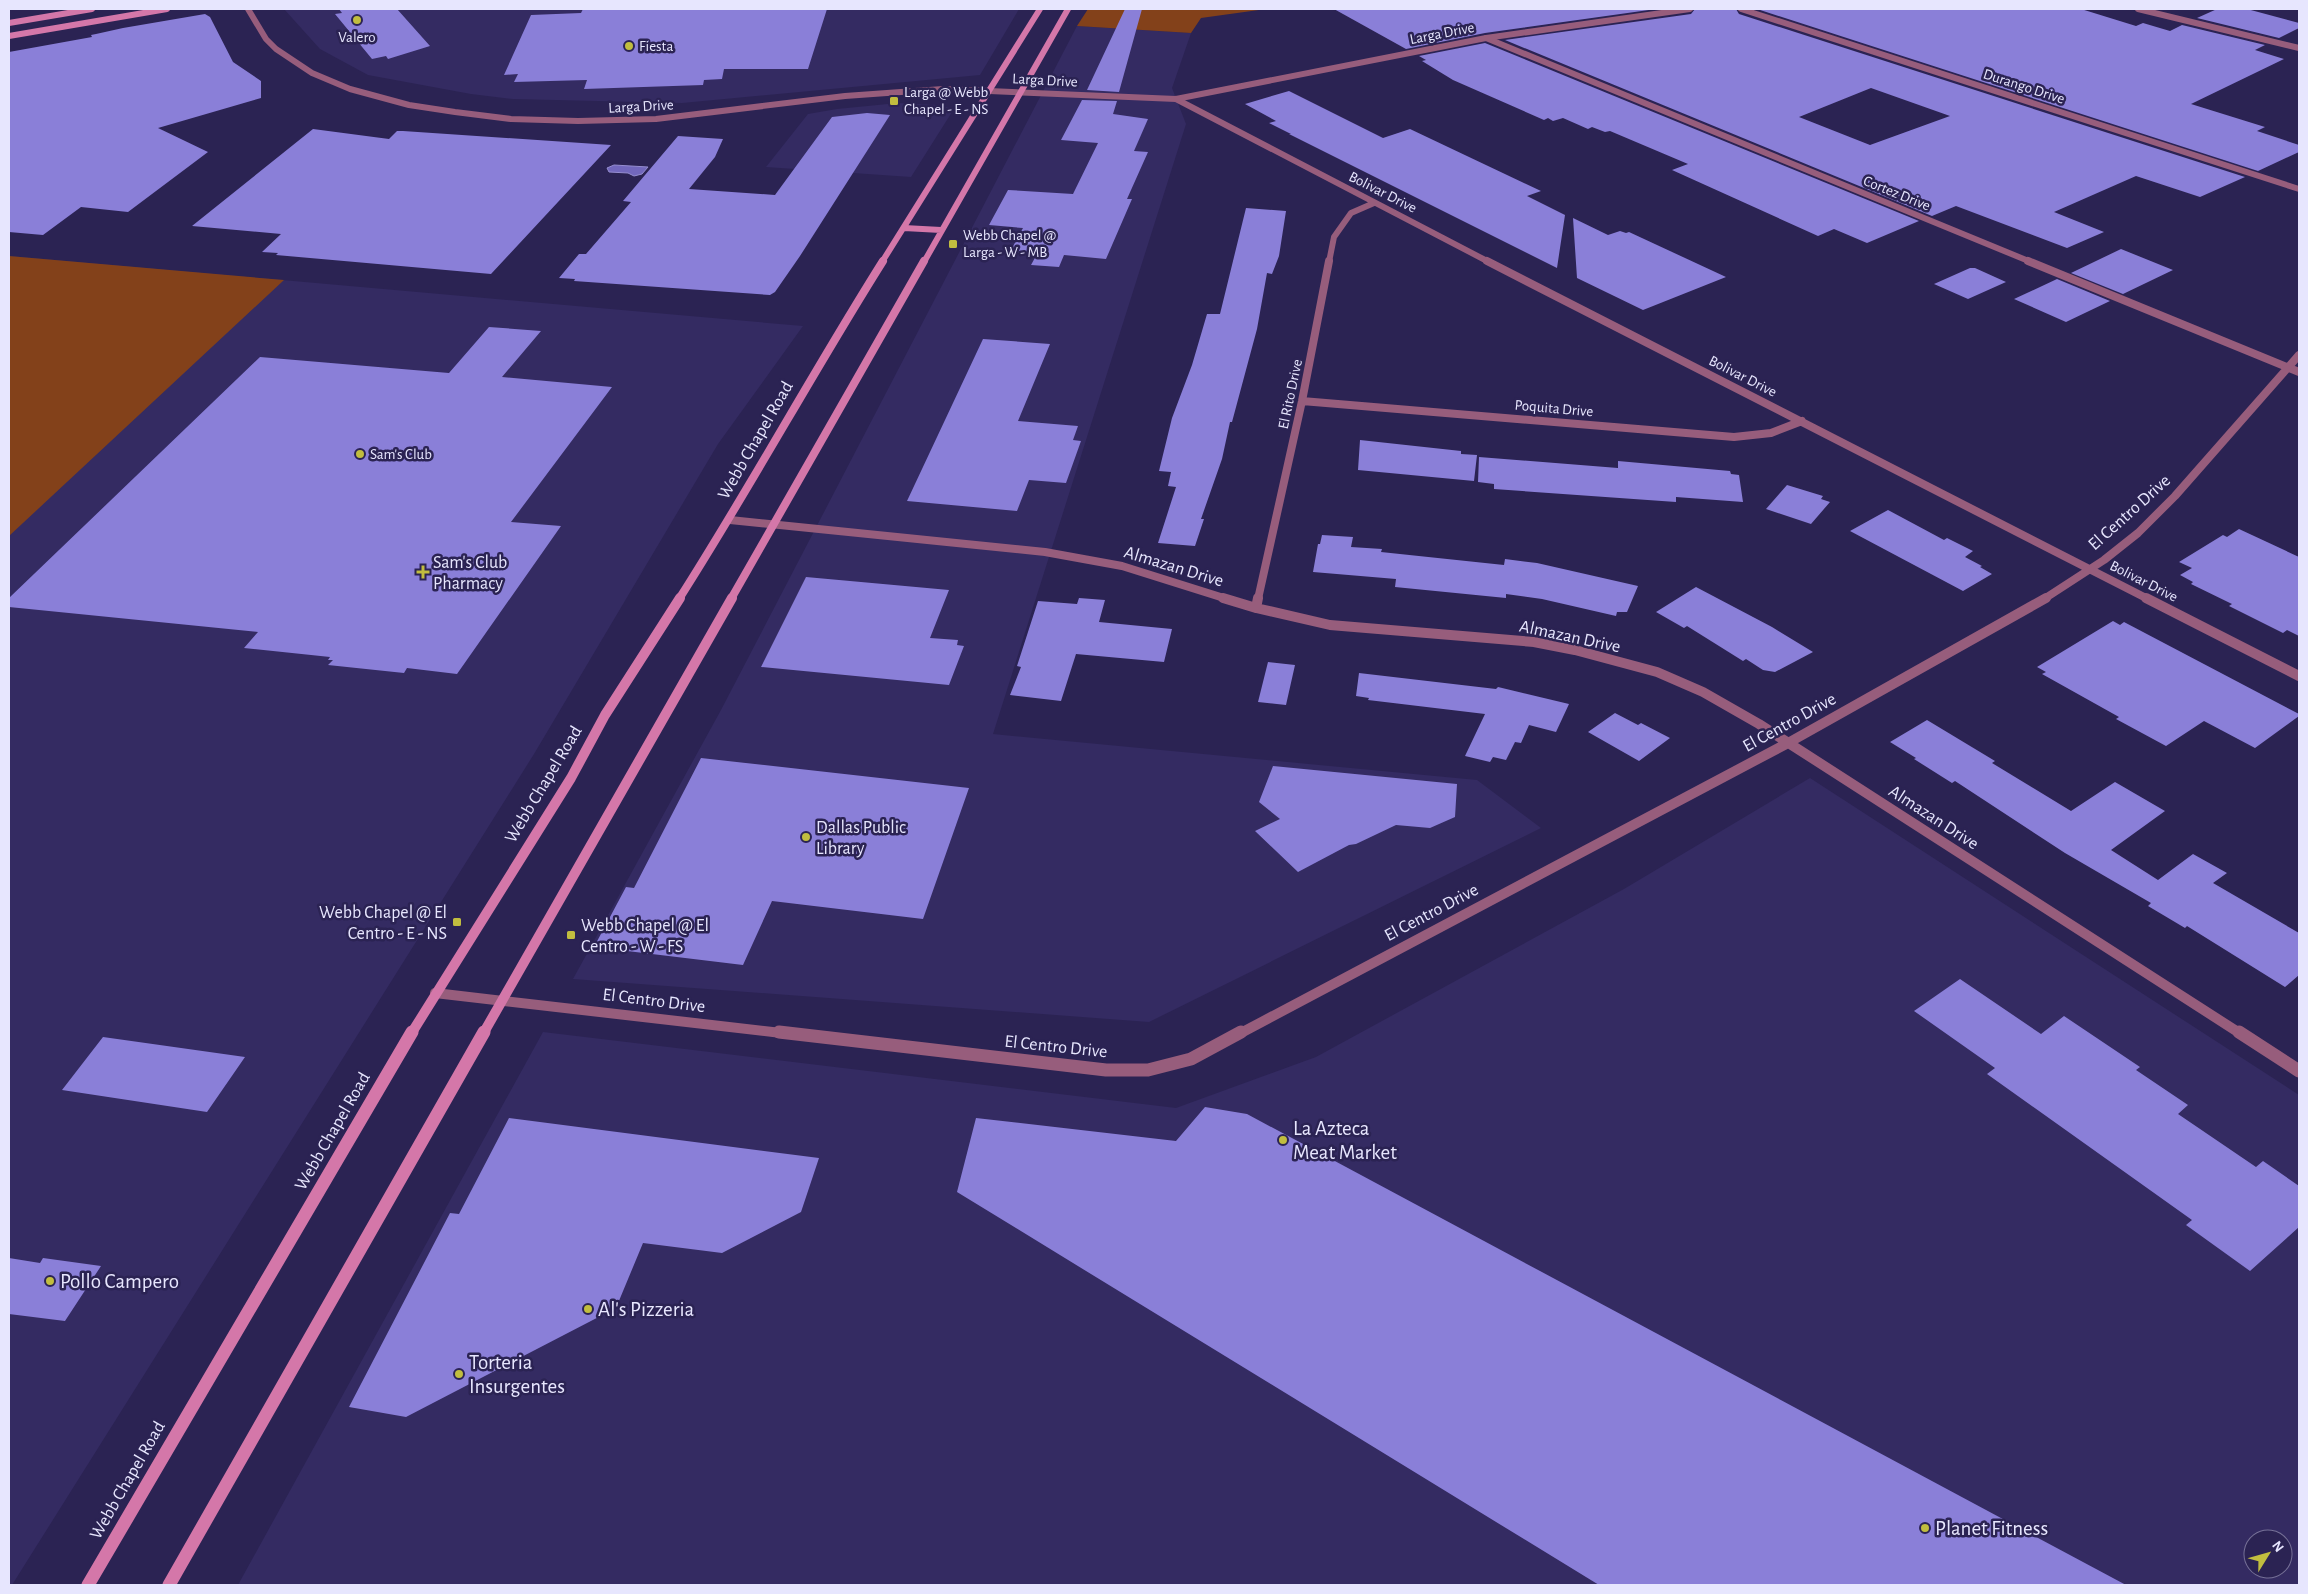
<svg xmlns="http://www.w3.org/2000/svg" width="2308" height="1594" viewBox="0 0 2308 1594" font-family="'Alegreya Sans',sans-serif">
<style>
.built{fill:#342b62;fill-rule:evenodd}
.green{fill:#83411a}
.water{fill:#7267bd;stroke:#958dd0}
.building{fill:#8a7fd8;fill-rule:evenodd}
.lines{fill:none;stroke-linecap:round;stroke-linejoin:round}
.minor-far3{stroke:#975d7c;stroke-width:6}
.minor-far2{stroke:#975d7c;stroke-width:8}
.minor-far1{stroke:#975d7c;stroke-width:10}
.minor{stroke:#975d7c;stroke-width:13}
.tertiary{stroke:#975d7c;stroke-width:6}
.secondary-far3{stroke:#d477a9;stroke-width:6}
.secondary-far2{stroke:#d477a9;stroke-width:8}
.secondary-far1{stroke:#d477a9;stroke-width:10}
.secondary{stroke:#d477a9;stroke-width:13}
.poi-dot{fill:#c1bd3f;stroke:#2b2353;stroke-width:2}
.labels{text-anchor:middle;stroke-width:5;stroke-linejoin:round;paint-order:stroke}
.far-street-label{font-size:15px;fill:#e7e6fe;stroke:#2b2353}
.far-poi-label{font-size:15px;fill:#e7e6fe;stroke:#2b2353;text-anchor:start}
.street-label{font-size:18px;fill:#e7e6fe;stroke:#2b2353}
.poi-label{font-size:18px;fill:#e7e6fe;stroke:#2b2353;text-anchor:start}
.near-poi-label{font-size:21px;fill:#e7e6fe;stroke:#2b2353;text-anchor:start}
</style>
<rect width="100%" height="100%" fill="#2b2353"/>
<!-- built -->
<path class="built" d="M284,9H1019L980,75L682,103L513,99L471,94L368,75L320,49Z
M1077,26L1191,33L1172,88L1186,124L993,734L1477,780L1541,828L1149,1022L573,979L721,710Z
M898,103L939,105L950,108L952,112L911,177L766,167L808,114L837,109Z
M9,256L803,326L718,444L534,754L12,1585H9Z
M1810,778L2299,1095V1585H238L543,1032L1176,1108L1316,1057L1624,889ZM2253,1539H2283V1569H2253Z"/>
<!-- green -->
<path class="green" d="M1088,9H1266L1201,18L1191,33L1077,26Z
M9,256L284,280L9,536Z"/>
<!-- water -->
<path class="water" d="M614,165L648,167L642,174L634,176L628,173L609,172L607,168Z"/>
<!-- building -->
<path class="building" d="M339,9H397L430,46L388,59L386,56L372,59L335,14L342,13Z
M583,9H827L808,69H724L722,79L704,80L703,85L584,89L587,80L514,82L518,74L504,75L531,15L581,13Z
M1125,9H1142L1119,92L1087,90Z
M1334,9H1656L1485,33L1406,49Z
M1695,9H1736L1739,14L2245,177L2200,197L2136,176L2054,212L2104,232L2067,248L1956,206L1932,216L1505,40L1691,14ZM1871,88L1950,116L1870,145L1799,117Z
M1757,9H2081L2136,26L2143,23L2170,31L2182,25L2265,45L2255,50L2284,59L2191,104L2265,127L2257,131L2299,145V152L2258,171Z
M2217,9H2247L2299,23V28L2279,38L2197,18Z
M205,14L210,17L233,62L261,81V98L158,128L208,152L128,212L81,207L43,235L9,232V52L92,37L91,35L96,34L123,28Z
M1485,43L1919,221L1867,243L1834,229L1818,236L1672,170L1688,164L1610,131L1605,132L1592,127L1588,129L1563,118L1553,121L1548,118L1544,120L1453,80L1422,61L1426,60L1419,56Z
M1289,91L1383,138L1410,129L1541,191L1527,196L1565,215L1557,268L1289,134H1291L1269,123L1276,121L1245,104Z
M1082,100L1117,101L1113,114L1148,119L1134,151L1148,152L1127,199H1132L1106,259L1064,255L1059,267L1031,265L1037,254L1010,252L1023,228L989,225L1008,190L1073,194L1098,143L1061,140Z
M867,113L890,115L800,256L775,292L770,295L574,281L575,279L559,278L579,254H586L631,202L623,201L678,136L723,139L715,157L689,189L775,195L832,117Z
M313,129L389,139L397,131H403L611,145L491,274L276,255L278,253L262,252L281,234L192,226Z
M1246,208L1286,211L1279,256L1272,274L1267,273L1257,329L1232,422H1230L1222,459L1201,519H1204L1195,546L1158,543L1176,487L1168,486L1171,472L1159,471L1172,418L1192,365L1207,314H1220Z
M1573,218L1608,235L1620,231L1626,233L1629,232L1726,277L1643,310L1577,278Z
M2121,249L2173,270L2123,294L2071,273Z
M1970,268H1975L2006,282L1968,299L1934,284Z
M2057,279L2110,301L2066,322L2014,299Z
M489,327L541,331L502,377L612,387L511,522L561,526L457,674L407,668L404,673L328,665L333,660H328L330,657L244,648L258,632L9,607V598L260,357L449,373Z
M983,339L1050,344L1018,421L1078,426L1073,440L1081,441L1066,483L1029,480L1017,511L907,501Z
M1360,440L1461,451V454L1477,455L1474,481L1358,470Z
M1479,457L1618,468V461L1730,471L1731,474L1739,475L1743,502L1676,497V502L1494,489V484L1478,482Z
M1787,485L1823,496L1821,499L1830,502L1811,524L1766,509Z
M1888,510L1944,540L1947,538L1973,551L1965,557L1982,566L1980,567L1992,574L1963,591L1850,531Z
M2239,529L2299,557V636L2287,630L2283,633L2229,606L2232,604L2191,584L2193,582L2180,575L2192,568L2179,562L2223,535L2227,537Z
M1322,535L1353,537L1351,547L1382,549L1381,552L1504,565L1505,559L1537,563L1638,586L1627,612H1617L1616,616L1542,599L1506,594V598L1395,587L1396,579L1313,572L1318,544H1320Z
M806,577L949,590L930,638L958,640L957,645L964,646L949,685L761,667Z
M1696,587L1772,627L1813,652L1775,672L1763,670L1746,659L1743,661L1687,626L1684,628L1656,612Z
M1079,598L1105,600L1099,622L1172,629L1164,662L1076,654L1061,701L1010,695L1021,667L1017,666L1038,601L1077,604Z
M2113,621L2120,625L2124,622L2299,714V716L2255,748L2204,721L2166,746L2116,719L2119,717L2042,674L2046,672L2037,667Z
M1268,662L1295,665L1286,705L1258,702Z
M1359,673L1496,689L1498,687L1569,704L1556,732L1529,725L1521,743L1515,742L1506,760L1493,757L1490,762L1465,756L1485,714L1368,700L1369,698L1356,696Z
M1615,713L1638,725L1641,723L1670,738L1639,761L1588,732Z
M1927,720L1995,761L1992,763L2071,811L2115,782L2165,811L2111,850L2158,880L2193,854L2227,873L2213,883L2299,933V975L2285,987L2187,926L2185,928L2148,906L2151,903L2065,853L1955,781L1952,783L1914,759L1916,758L1890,742Z
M701,758L969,788L923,919L772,901L743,965L594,947L626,887L634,888Z
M1273,766L1457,784L1455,817L1430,828L1396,825L1356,844L1349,845L1298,872L1255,831L1280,819L1259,802Z
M1960,979L2041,1034L2064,1016L2140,1067L2136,1070L2188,1105L2178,1114L2256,1167L2263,1161L2299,1186V1227L2250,1271L2186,1225L2192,1220L1987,1074L1995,1068L1914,1011Z
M103,1037L245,1057L207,1112L62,1090Z
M1205,1107L1247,1114L2126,1585H1599L957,1192L976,1118L1176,1141Z
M509,1118L819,1158L801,1212L722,1253L643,1243L616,1308L406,1417L349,1407L450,1213L459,1214Z
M9,1258L40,1263L43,1258L101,1266L65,1321L9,1314Z"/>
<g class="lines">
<!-- minor-far3 -->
<path class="minor-far3" d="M1741,9L2299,189
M2138,9L2299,48
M1486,38L2031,262
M1176,99L1489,262
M1329,262L1334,237L1351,213L1374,203"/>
<!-- minor-far2 -->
<path class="minor-far2" d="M1487,261L2148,599
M2028,261L2299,372
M1302,401L1734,437L1771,433L1802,421
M730,520L1045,552L1122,566L1227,599
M1258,599L1302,401L1329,261
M2044,599L2104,560L2138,533L2175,496L2299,355"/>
<!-- minor-far1 -->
<path class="minor-far1" d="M1223,598L1256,608L1330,625L1534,642L1575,650L1657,672L1703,692L1759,724L2241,1034
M2146,598L2299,676
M1256,608L1258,598
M435,993L790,1034
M1239,1034L1788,743L2046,598"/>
<!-- minor -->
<path class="minor" d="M779,1032L1106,1070H1148L1191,1059L1241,1032
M2239,1032L2299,1071"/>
<!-- tertiary -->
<path class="tertiary" d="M248,9L266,39L276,49L312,73L350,89L409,105L455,112L511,119L578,121L656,119L845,96L943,89L1176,99L1486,38L1690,9"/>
<!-- secondary-far3 -->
<path class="secondary-far3" d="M9,23L92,9
M9,36L167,9
M904,228L941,230
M882,262L1040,9
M924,262L1068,9"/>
<!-- secondary-far2 -->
<path class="secondary-far2" d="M679,599C750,488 813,372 883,261
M731,599L924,261"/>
<!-- secondary-far1 -->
<path class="secondary-far1" d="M411,1034L571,778L605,715L680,598
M483,1034L732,598"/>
<!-- secondary -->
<path class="secondary" d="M88,1585L412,1032
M169,1585L484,1032"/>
</g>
<!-- markers -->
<g class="poi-dot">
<circle cx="357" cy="20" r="5"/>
<circle cx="629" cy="46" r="5"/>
<rect x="889" y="96" width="10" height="10" rx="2.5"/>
<rect x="948" y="239" width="10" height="10" rx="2.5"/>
<circle cx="360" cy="454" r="5"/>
<path d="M420.5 564.5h5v5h5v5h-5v5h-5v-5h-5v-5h5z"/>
<circle cx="806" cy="837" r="5"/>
<rect x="452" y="917" width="10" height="10" rx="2.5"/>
<rect x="566" y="930" width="10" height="10" rx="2.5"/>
<circle cx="1283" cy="1140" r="5"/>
<circle cx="50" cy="1281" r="5"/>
<circle cx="588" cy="1309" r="5"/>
<circle cx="459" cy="1374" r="5"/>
<circle cx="1925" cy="1528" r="5"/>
</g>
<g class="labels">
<!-- far-street labels -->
<g class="far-street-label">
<text transform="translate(1442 33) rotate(-11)" y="5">Larga Drive</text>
<text transform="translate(1045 80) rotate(3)" y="5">Larga Drive</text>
<text transform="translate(2024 86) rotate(18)" y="5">Durango Drive</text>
<text transform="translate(641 106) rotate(-3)" y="5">Larga Drive</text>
<text transform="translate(1383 192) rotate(27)" y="5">Bolivar Drive</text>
<text transform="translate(1897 193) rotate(22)" y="5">Cortez Drive</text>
<text transform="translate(1743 376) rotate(27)" y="5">Bolivar Drive</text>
<text transform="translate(1290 394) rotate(-78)" y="5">El Rito Drive</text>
<text transform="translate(1554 408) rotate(5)" y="5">Poquita Drive</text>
<text transform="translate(2144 581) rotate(27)" y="5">Bolivar Drive</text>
</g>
<!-- far-poi labels -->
<g class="far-poi-label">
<text x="357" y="42" text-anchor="middle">Valero</text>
<text x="639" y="51">Fiesta</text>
<text x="904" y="97">Larga @ Webb<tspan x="904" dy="17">Chapel - E - NS</tspan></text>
<text x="963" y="240">Webb Chapel @<tspan x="963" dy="17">Larga - W - MB</tspan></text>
<text x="370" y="459">Sam's Club</text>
</g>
<!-- street labels -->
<g class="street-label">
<text transform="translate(755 440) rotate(-60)" y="6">Webb Chapel Road</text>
<text transform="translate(2129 512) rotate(-42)" y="6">El Centro Drive</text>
<text transform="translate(1174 566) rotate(17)" y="6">Almazan Drive</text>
<text transform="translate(1570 636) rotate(12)" y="6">Almazan Drive</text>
<text transform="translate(1789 722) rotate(-29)" y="6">El Centro Drive</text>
<text transform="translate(543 784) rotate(-59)" y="6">Webb Chapel Road</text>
<text transform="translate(1934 817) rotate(33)" y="6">Almazan Drive</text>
<text transform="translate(1431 912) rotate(-28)" y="6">El Centro Drive</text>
<text transform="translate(654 1000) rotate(7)" y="6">El Centro Drive</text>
<text transform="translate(1056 1046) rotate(6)" y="6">El Centro Drive</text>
<text transform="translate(332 1131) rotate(-60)" y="6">Webb Chapel Road</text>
<text transform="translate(127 1480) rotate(-60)" y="6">Webb Chapel Road</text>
</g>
<!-- poi labels -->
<g class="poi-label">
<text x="433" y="568">Sam's Club<tspan x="433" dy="21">Pharmacy</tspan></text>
<text x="816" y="833">Dallas Public<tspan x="816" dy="21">Library</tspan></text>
<text x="447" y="918" text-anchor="end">Webb Chapel @ El<tspan x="447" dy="21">Centro - E - NS</tspan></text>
<text x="581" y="931">Webb Chapel @ El<tspan x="581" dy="21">Centro - W - FS</tspan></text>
</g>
<!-- near-poi labels -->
<g class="near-poi-label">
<text x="1293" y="1135">La Azteca<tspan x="1293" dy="24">Meat Market</tspan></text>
<text x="60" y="1288">Pollo Campero</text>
<text x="598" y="1316">Al's Pizzeria</text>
<text x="469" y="1369">Torteria<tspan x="469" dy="24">Insurgentes</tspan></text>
<text x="1935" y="1535">Planet Fitness</text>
</g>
</g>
<!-- border -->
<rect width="2308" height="1594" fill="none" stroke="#e7e6fe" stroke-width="20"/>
<!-- north arrow -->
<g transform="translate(2268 1554) rotate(53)"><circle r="24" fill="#2b2353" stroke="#767197"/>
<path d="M0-4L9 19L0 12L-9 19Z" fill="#c1bd3f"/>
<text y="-8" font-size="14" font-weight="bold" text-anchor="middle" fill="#e7e6fe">N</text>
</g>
</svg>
